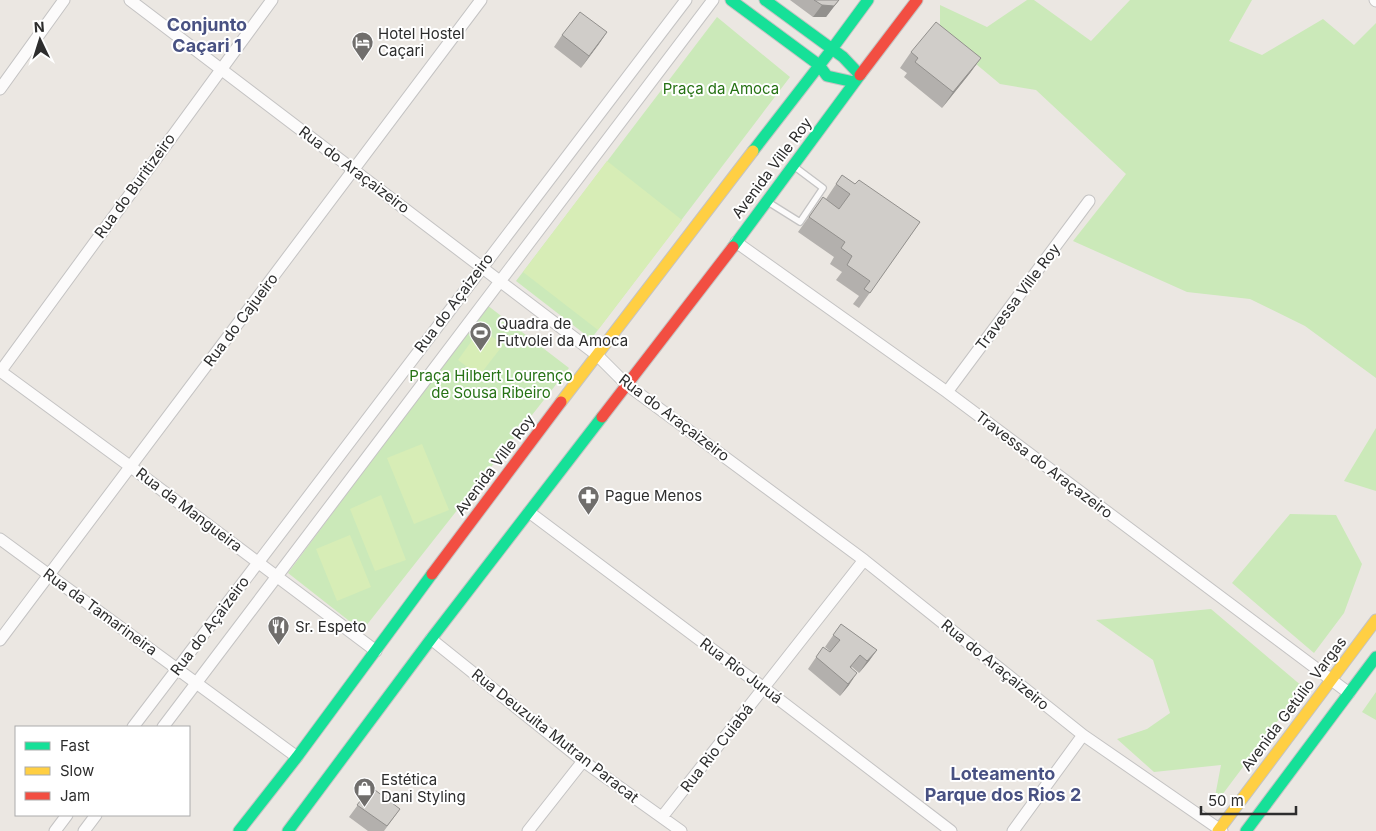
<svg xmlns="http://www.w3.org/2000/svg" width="1376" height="831" viewBox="0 0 1376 831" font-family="Inter,sans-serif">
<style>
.green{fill:#cbe9b9}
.pitch{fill:#d7edb6}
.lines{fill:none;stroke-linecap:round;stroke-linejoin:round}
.lane-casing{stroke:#c4c3c3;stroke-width:8}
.street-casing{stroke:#c4c3c3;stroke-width:13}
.fast-casing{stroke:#c4c3c3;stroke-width:13}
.slow-casing{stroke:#c4c3c3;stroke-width:13}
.jam-casing{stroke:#c4c3c3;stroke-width:13}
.lane{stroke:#fcfbfb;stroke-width:5.5}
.street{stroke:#fcfbfb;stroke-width:11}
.fast{stroke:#16e098;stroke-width:11}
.slow{stroke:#ffcf43;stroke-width:11}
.jam{stroke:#f24e42;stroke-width:11}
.wall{fill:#b3b0ad}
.shaded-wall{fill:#92908d}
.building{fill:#d0cdc9;stroke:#92908d}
.labels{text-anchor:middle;stroke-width:4;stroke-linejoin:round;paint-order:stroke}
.poi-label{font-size:15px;fill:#2d2d2d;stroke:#fff;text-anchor:start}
.park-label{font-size:15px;fill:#267214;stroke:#fff}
.street-label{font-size:15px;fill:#2d2d2d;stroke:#fff}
.quarter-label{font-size:18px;font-weight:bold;fill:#485182;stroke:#fff}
</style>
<rect width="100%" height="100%" fill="#ebe7e2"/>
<!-- green -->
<path class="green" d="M1027,0H1034L1091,41L1130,0H1252L1229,41L1262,55L1323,19L1354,45L1376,23V378L1305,326L1250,299L1187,292L1073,241L1126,174L1036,90L1000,84L940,34V5L987,27Z
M717,17L790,77L591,339L516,281Z
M487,305L569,368L362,631L288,573Z
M1376,428V491L1344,481Z
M1290,514L1336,515L1362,564L1344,613L1314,653L1232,583Z
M1211,609L1303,687L1213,807L1221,765L1154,772L1117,739L1147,729L1170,713L1153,660L1096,620Z
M1376,692V720L1362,712Z"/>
<!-- pitch -->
<path class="pitch" d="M607,161L682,220L598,330L523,272Z
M481,328L503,345L479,376L458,360Z
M422,444L449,510L414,524L387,458Z
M381,495L406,560L375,571L350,509Z
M350,535L371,587L337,601L316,549Z"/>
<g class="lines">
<defs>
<path id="lane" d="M768,202L800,222L823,188L795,167"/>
<path id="street" d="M130,0L597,355L626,384L864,560L1083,735L1222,831
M1375,0L1376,1
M0,89L64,0
M736,242L947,392L1349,693
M0,371L131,467L376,651
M0,372L272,0
M947,392L1089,201
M529,512L764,688L951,831
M0,539L297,757
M431,639L583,761L681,831
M0,640L481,0
M133,727L686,0
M163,727C347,485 528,242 713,0
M662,817L864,560
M55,831L67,815
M84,831L96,815
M528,831L583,761
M1013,831L1083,735"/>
<path id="fast" d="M731,0L819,65L827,76L854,82
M832,49L868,0
M753,151L832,49
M733,247L860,75L843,57L765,0
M239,831L297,757L432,574
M288,831L431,639L602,417
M1246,831L1376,657"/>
<path id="slow" d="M561,402L753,151
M1218,831L1376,620"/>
<path id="jam" d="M860,75L917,0
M602,417L733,247
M432,574L561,402"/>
</defs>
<!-- lane casing -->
<use href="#lane" class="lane-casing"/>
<!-- street casing -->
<use href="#street" class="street-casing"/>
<!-- fast casing -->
<use href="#fast" class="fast-casing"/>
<!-- slow casing -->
<use href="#slow" class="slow-casing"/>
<!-- jam casing -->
<use href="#jam" class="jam-casing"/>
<!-- lane -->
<use href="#lane" class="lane"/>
<!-- street -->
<use href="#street" class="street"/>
<!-- fast -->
<use href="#fast" class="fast"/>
<!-- slow -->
<use href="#slow" class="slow"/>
<!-- jam -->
<use href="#jam" class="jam"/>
</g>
<!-- wall -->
<path class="wall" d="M790,0H839L826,17H813Z
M607,32L581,68L554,47L562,35Z
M911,52L981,58L970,73L942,108L904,77L907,73L900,68Z
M842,175L855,184L920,222L859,308L853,304L859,296L836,280L842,272L830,264L834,257L798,232L823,197L826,199Z
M841,624L877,650L869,661L859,673L852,667L851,668L849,685L840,696L808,669L823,647L830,652H831L825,647Z
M371,787L400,809L384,831H368L349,817Z"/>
<!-- shaded-wall -->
<path class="shaded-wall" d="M839,0L826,17H813L822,5Z
M607,32L599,44L581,68L589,56Z
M981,58L970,73L942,108L953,92Z
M877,650L869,661L859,673L867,661Z
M857,673L849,685L840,696L848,684Z"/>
<!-- building -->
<path class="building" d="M814,0H839L834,6L822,5Z
M580,12L607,32L589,56L562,35Z
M936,22L981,58L953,92L915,62L918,58L911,52Z
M842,175L855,184L859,180L920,222L870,293L864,289L870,281L847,265L852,256L841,248L845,242L809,217L823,197L839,209L850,194L836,184Z
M841,624L877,650L867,661L860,655L850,667L857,673L848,684L816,657L823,647L830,652L840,640L833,635Z
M371,787L400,809L387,826L357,805Z"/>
<!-- icons -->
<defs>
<symbol id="hotel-pin" viewBox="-11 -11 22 30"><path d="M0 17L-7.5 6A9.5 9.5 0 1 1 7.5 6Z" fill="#706e6c" stroke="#fff"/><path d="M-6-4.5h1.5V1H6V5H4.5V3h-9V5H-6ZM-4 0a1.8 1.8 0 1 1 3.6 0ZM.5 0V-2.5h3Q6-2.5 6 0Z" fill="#fff"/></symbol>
<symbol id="stadium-pin" viewBox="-11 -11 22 30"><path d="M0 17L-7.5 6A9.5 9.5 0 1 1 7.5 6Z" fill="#706e6c" stroke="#fff"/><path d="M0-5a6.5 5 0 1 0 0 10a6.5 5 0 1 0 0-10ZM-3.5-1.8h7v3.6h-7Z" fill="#fff"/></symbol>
<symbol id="pharmacy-pin" viewBox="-11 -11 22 30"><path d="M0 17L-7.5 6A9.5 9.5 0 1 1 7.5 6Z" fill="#706e6c" stroke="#fff"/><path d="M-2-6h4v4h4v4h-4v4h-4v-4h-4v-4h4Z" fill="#fff"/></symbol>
<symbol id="restaurant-pin" viewBox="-11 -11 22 30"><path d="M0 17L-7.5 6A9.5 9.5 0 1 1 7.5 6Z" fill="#706e6c" stroke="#fff"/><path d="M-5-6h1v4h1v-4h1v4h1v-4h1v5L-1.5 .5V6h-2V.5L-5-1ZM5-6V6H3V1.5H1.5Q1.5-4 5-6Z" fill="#fff"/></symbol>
<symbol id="shop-pin" viewBox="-11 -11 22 30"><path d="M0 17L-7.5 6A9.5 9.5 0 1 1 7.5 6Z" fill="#706e6c" stroke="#fff"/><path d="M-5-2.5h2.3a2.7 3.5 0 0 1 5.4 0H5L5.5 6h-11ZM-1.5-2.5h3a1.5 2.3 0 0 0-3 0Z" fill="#fff"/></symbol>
</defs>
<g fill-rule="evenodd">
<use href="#hotel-pin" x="350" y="30" width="25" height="34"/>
<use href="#stadium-pin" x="468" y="320" width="25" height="34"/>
<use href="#pharmacy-pin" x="576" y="484" width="25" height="34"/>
<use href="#restaurant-pin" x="266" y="614" width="25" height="34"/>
<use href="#shop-pin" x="352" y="776" width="25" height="34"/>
</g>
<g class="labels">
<!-- poi labels -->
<g class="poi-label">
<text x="378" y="39">Hotel Hostel<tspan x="378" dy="17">Caçari</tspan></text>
<text x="497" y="329">Quadra de<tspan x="497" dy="17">Futvolei da Amoca</tspan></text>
<text x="605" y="501">Pague Menos</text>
<text x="295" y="632">Sr. Espeto</text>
<text x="381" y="785">Estética<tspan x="381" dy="17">Dani Styling</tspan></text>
</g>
<!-- park labels -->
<g class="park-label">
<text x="721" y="94">Praça da Amoca</text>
<text x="491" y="381">Praça Hilbert Lourenço<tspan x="491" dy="17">de Sousa Ribeiro</tspan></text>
</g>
<!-- street labels -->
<g class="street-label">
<text transform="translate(772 168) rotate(-53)" y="5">Avenida Ville Roy</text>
<text transform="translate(354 170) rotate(37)" y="5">Rua do Araçaizeiro</text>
<text transform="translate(135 186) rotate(-54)" y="5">Rua do Buritizeiro</text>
<text transform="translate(1018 297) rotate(-53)" y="5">Travessa Ville Roy</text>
<text transform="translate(454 303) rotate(-53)" y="5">Rua do Açaizeiro</text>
<text transform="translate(241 320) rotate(-53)" y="5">Rua do Cajueiro</text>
<text transform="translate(674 418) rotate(37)" y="5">Rua do Araçaizeiro</text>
<text transform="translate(495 465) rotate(-53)" y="5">Avenida Ville Roy</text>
<text transform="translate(1044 465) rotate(37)" y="5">Travessa do Araçazeiro</text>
<text transform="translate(189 510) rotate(37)" y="5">Rua da Mangueira</text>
<text transform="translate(100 612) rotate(36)" y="5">Rua da Tamarineira</text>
<text transform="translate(210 626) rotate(-53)" y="5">Rua do Açaizeiro</text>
<text transform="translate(995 665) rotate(39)" y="5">Rua do Araçaizeiro</text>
<text transform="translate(741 671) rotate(37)" y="5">Rua Rio Juruá</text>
<text transform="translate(1294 704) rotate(-53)" y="5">Avenida Getúlio Vargas</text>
<text transform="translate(555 736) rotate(38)" y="5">Rua Deuzuita Mutran Paracat</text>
<text transform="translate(717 748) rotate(-52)" y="5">Rua Rio Cuiabá</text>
</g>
<!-- quarter labels -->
<g class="quarter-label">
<text x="207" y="31">Conjunto<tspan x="207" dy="21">Caçari 1</tspan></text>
<text x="1003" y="780">Loteamento<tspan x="1003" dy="21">Parque dos Rios 2</tspan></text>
</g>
</g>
<!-- legend -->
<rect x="15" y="726" width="175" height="90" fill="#ffffff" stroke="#ababab"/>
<rect x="25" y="742" width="25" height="8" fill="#16e098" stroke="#ababab"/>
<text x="60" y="751" font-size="15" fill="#2d2d2d">Fast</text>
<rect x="25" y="767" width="25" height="8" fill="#ffcf43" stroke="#ababab"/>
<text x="60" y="776" font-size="15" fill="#2d2d2d">Slow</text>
<rect x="25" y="792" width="25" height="8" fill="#f24e42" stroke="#ababab"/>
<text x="60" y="801" font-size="15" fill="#2d2d2d">Jam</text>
<!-- north arrow -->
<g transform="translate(40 40) rotate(356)" stroke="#ffffff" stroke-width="4" paint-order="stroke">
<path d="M0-4L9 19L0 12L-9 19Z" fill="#2d2d2d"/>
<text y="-8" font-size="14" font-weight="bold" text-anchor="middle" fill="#2d2d2d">N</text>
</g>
<!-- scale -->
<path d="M1201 806v8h95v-8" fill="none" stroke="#2d2d2d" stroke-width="2.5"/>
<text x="1208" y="806" font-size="15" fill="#2d2d2d" stroke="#ffffff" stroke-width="4" paint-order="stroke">50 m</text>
</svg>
